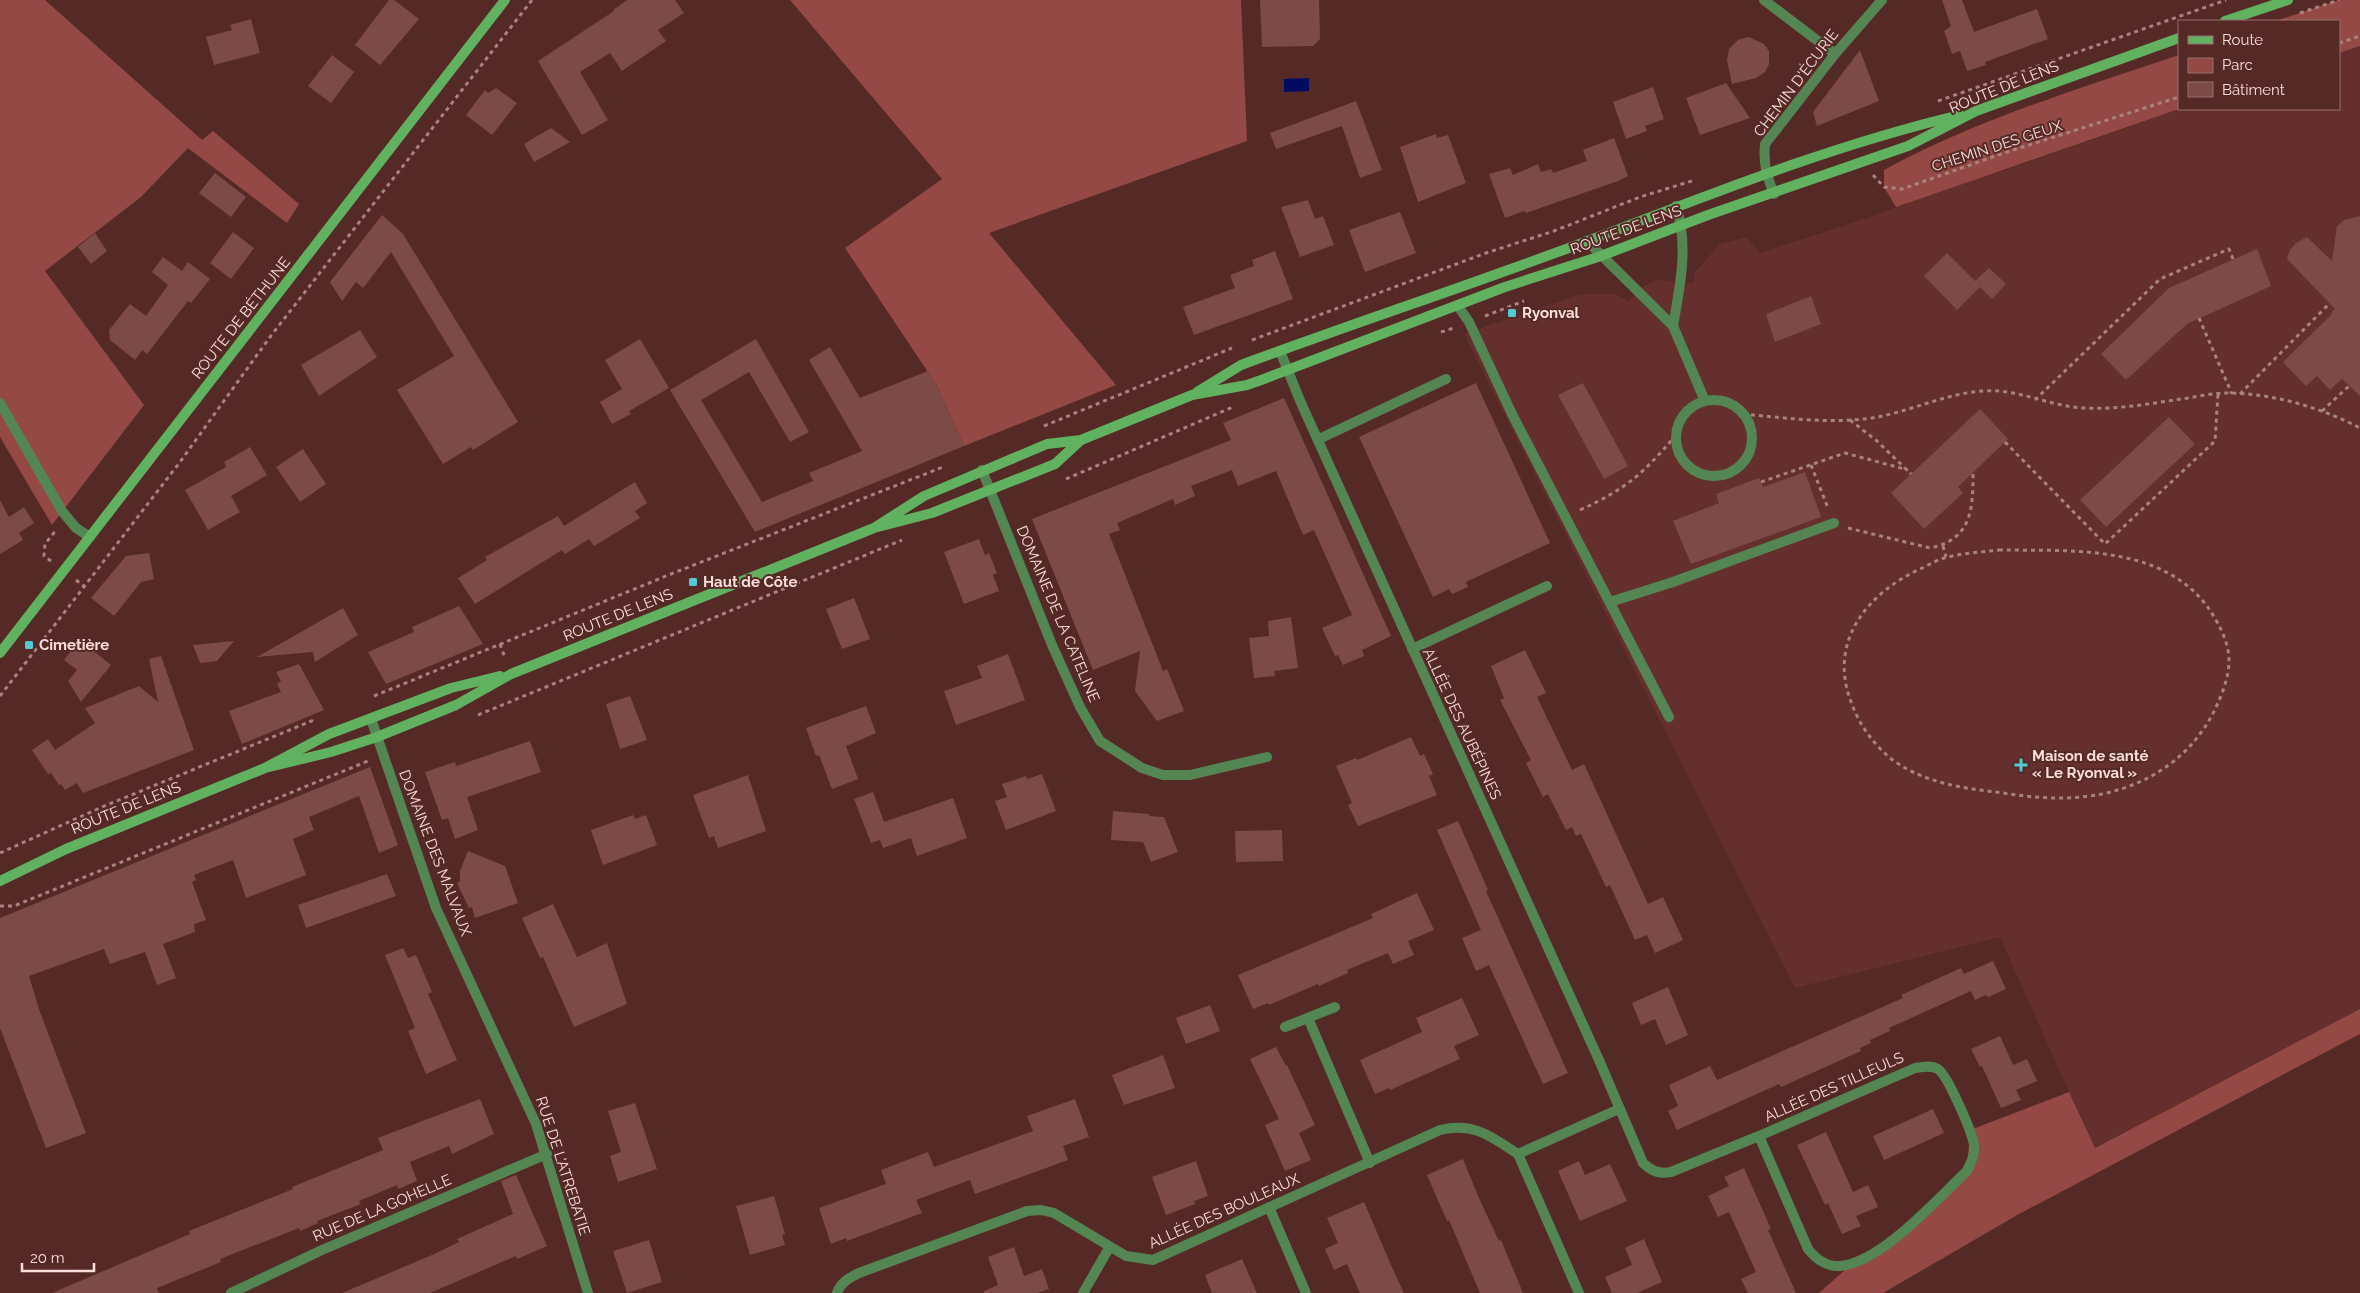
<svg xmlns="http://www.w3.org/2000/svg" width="2360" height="1293" viewBox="0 0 2360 1293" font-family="Raleway,sans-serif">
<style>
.built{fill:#642f2d}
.green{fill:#954945}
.water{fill:#000b62}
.building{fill:#7c4b48}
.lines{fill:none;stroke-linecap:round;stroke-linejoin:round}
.path{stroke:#a88380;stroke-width:3;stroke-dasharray:4 4;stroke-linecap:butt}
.service{stroke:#548654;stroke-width:10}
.minor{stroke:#548654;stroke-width:10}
.secondary{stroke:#60b261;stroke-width:10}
.poi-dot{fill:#52cbd7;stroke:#552926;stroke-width:2}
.labels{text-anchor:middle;stroke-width:4;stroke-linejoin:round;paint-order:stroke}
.street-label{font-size:15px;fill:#fbdedb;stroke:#552926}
.poi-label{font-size:15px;font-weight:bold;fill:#fbdedb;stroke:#552926;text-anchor:start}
</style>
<rect width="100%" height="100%" fill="#552926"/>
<!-- built -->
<path class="built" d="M2360,46V1009L2094,1148L2000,937L1795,988L1464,334L1575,296L1588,294H1615L1629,301L1643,287L1657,280L1693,283L1695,272L1720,244L1746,237L1760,253L1867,218L1954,185L2015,167L2179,109H2339V53Z"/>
<!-- green -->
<path class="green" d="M0,0H45L202,140L213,131L299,204L287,223L188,148L141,197L45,271L144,405L52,525L0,437Z
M790,0H1241L1247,141L989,233L1116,385L964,446L936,384L845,248L942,179Z
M2339,0H2360V46L2339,53V21H2275Z
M2179,55V109L1896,207L1884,187V170C1977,119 2079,89 2179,55Z
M2360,1009V1034L2019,1214L1883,1293H1819L1855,1261L1892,1241L1967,1171L1970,1130L2069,1092L2095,1148Z"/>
<!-- water -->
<path class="water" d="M1309,78V91L1284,92V79Z"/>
<!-- building -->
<path class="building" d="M389,0H394L419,19L380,65L355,45Z
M627,0H675L684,13L658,30L666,41L622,71L610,53L580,72L608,120L582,135L538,61L614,11L613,10Z
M1260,0H1319L1320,39L1313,46L1262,47Z
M1942,0H1962L1974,32L2037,9L2048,39L1985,62L1986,65L1967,71L1960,51L1952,54L1944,31L1951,26Z
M251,19L260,53L214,65L206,37L232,30L230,25Z
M1749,37L1764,44L1769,51V64L1765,72L1756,78L1732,84L1727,60L1729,49L1738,40Z
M1860,50L1879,101L1817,126L1813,112Z
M332,55L354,72L331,103L308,86Z
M1726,83L1750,118L1700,135L1686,98Z
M1653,87L1664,119L1645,126L1647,131L1626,139L1613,102Z
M496,88L517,103L492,135L466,115L485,90L488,93Z
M1356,101L1382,170L1360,178L1342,126L1276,149L1270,133Z
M551,128L570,142L534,162L524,144Z
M1436,134L1437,138L1448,135L1466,183L1418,202L1400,147Z
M1614,138L1628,176L1618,181L1526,213L1524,211L1505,218L1489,174L1510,168L1513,175L1538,164L1541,172L1551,169L1553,173L1587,161L1583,150Z
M215,173L246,197L231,217L199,193Z
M1308,200L1315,219L1323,216L1334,245L1300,257L1281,207Z
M1400,212L1416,253L1365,272L1349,230Z
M382,215L403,234L518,422L473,450L471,447L443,464L397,390L454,356L391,252L363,288L356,282L342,301L330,282Z
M2360,216V396L2342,379L2330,390L2317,376L2306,386L2283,362L2332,314L2331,313L2335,309L2287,259L2290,250L2296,243L2307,237L2332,261L2337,226L2344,220Z
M233,232L254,248L231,279L210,263Z
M95,233L107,251L91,264L78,247Z
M2257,249L2271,286L2187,324L2126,380L2101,354L2169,288Z
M1275,251L1293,299L1194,335L1183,307L1235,288L1230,275L1254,266L1252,260Z
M1947,253L1975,281L1989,268L2006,284L1992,299L1980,287L1957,310L1924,276Z
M163,257L182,271L188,262L210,279L191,303L188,301L147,354L142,350L135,360L110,340L109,330L130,304L146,316L168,285L152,272Z
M1811,296L1821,324L1775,342L1766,314Z
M360,330L377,357L319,396L301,365Z
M640,339L669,388L629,411L631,414L612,424L600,402L622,389L605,360Z
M756,339L809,432L790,442L749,372L701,400L762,502L813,481L809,473L862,451L809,360L830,347L860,398L928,371L936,384L964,446L755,532L670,390Z
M1476,383L1550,543L1466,582L1468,587L1452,594L1449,589L1433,597L1359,437Z
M1583,383L1628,466L1604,479L1558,395Z
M1284,398L1391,636L1362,650L1364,656L1343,665L1338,655L1335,656L1322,628L1352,615L1314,530L1303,535L1276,471L1238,486L1232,470L1191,486L1195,496L1175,505L1173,499L1117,523L1120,530L1109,534L1163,671L1167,669L1184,711L1157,721L1135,691L1140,651L1093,670L1032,519L1231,440L1223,423Z
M1980,409L2008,439L1958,487L1963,493L1924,529L1891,493Z
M2169,417L2195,444L2106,527L2080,500Z
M250,447L267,475L231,496L240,512L208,530L185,490L226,467L224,462Z
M303,449L326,484L300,502L276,467Z
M1805,472L1821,517L1691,564L1673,521L1719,503L1716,494L1759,478L1763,487Z
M635,482L647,503L635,511L640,518L594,546L589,539L565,554L562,550L475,604L458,578L487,560L485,557L558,516L564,526Z
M0,500L9,517L24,507L34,523L19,533L23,540L0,554Z
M979,539L985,555L989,553L997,573L993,575L999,591L964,604L944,552Z
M149,553L154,579L141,582L114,616L91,598L126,556Z
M854,598L870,639L842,649L826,609Z
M459,606L483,644L386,684L368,652L414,632L412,627Z
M343,608L358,635L315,662L313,652L257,657Z
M1291,617L1298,668L1274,671L1275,676L1254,678L1249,638L1269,636L1268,621Z
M80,640L111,665L81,702L68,681L77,670L64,660Z
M234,641L217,661L200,663L193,645Z
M1525,650L1546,693L1537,697L1572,770L1584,764L1648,904L1663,897L1683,940L1655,953L1647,935L1635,940L1610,885L1606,887L1581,834L1576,836L1572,827L1566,830L1548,794L1543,797L1526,763L1531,760L1500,700L1504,698L1491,666Z
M1008,654L1025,700L956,725L944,691L982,678L977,666Z
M161,656L194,750L83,793L77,783L65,790L61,784L59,785L51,773L48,774L32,750L48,739L55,750L95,723L85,708L139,686L158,702L149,659Z
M299,664L324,710L242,744L229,711L281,692L277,684L281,681L276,672Z
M630,696L647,740L620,749L606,704Z
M866,706L876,733L846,746L858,779L832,789L819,755L816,756L806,728Z
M1411,737L1420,756L1424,754L1433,774L1429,776L1437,795L1358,826L1348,805L1352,803L1336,766L1356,758L1357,760Z
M530,741L541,772L467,797L478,830L455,839L448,818L442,820L425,772L455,762L456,766Z
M370,767L398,845L379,853L359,796L309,817L314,830L293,839L306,875L246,898L233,860L194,875L196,880L192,882L206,920L194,924L195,932L163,944L176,978L157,985L145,952L110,964L104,949L29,976L40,1012L86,1133L46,1148L0,1028V918Z
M1042,774L1056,811L1006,830L995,801L1007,797L1002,784L1026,776L1027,779Z
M748,775L766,831L718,848L714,836L709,838L693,795Z
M873,792L884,822L953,798L967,838L917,856L911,838L883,848L880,840L871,843L854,799Z
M1113,811L1149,814V816L1164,817L1178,852L1151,862L1143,842L1111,840Z
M633,815L635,819L646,815L657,845L603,865L591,830Z
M1458,821L1488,890L1486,891L1568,1073L1543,1084L1489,965L1476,971L1462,938L1481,930L1437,830Z
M1282,830L1283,861L1236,862L1235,831Z
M468,851L505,866L518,903L475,918L472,907L469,908L457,883L460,881V871Z
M387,874L396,896L306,928L298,905Z
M1417,893L1434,930L1408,941L1414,955L1393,964L1388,953L1347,970L1348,973L1319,986L1318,984L1269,1005L1268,1003L1253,1009L1238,975L1373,918L1371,914Z
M553,904L577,957L607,943L627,1004L574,1027L543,957L540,958L522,918Z
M403,948L408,958L416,955L432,992L428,994L457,1060L426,1074L408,1031L415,1028L385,955Z
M1993,961L2006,989L1988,997L1986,995L1975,1000L1971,991L1889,1028L1890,1031L1870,1040L1871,1043L1860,1048L1861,1051L1781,1087L1779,1084L1768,1089L1677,1130L1668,1111L1678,1106L1669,1085L1710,1066L1717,1080L1903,998L1901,995L1961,968L1964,974Z
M1668,987L1688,1035L1666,1045L1655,1019L1641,1025L1632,1003Z
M1462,998L1479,1035L1454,1046L1460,1059L1390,1090L1389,1088L1375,1094L1360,1060L1422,1032L1416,1018Z
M1210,1005L1220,1031L1186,1044L1176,1018Z
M2000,1036L2013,1065L2027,1059L2037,1081L2016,1090L2021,1100L2001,1108L1982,1066L1980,1067L1971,1049Z
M1276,1047L1286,1066L1287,1065L1315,1125L1299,1133L1311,1160L1285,1171L1265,1125L1279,1119L1250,1059Z
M1163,1055L1175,1088L1124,1105L1112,1075Z
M480,1099L494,1134L452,1154L449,1146L410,1162L417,1181L398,1189L397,1185L359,1201L361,1204L317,1221L318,1223L300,1231L299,1228L220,1259L221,1262L157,1288L159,1293H52L190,1234L189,1231L293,1189L292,1187L383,1150L378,1138Z
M1075,1099L1089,1137L1063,1146L1068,1160L975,1194L970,1180L916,1200L922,1213L847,1241L846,1238L831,1244L819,1208L886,1184L881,1170L928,1152L934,1167L1033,1131L1027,1116Z
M635,1103L657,1169L618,1182L610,1156L621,1152L608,1111Z
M1933,1109L1944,1133L1884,1160L1873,1136Z
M1826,1132L1853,1192L1868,1185L1878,1207L1856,1216L1861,1226L1842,1234L1828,1203L1825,1205L1797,1145Z
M1463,1159L1478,1196L1499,1241L1501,1240L1523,1293H1480L1449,1220L1447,1221L1427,1175Z
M1196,1161L1208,1196L1194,1201L1195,1204L1166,1215L1152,1177Z
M1579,1161L1585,1175L1610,1164L1627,1201L1580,1221L1558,1171Z
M1744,1168L1771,1229L1768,1230L1796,1293H1748L1741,1279L1756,1272L1729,1212L1718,1217L1708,1196L1729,1186L1724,1177Z
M516,1175L547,1246L517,1259L516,1256L430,1293H342L432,1255L459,1242L457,1239L513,1214L501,1181Z
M774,1196L785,1234L782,1235L785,1245L750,1255L736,1206Z
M1364,1202L1391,1265L1404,1293H1360L1347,1264L1334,1270L1325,1249L1338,1243L1327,1218Z
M1644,1239L1662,1282L1637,1293H1612L1605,1277L1632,1265L1625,1248Z
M649,1240L662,1282L627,1293L613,1251Z
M1014,1247L1024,1276L1042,1269L1049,1289L1037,1293H984V1291L998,1285L988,1257Z
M1242,1259L1257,1293H1212L1205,1275Z"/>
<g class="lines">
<!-- path -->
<path class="path" d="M2300,13L2339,0
M2339,43L2360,36
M1938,101L2226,0
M1873,175L1884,187L1902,189L2004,153L2179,97
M1485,316L1524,301
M2199,318L2232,394
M1441,332L1454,328
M1252,340L1486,253L1554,231L1640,197L1695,180
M2240,394L2330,303
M2035,400L2160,279L2229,249L2233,259
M2322,411L2349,386
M1743,414C1786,418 1829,424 1872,418C1909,412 1944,394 1982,391C2016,388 2049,406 2083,408C2118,410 2153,403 2188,398C2200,396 2213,393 2226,393C2271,393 2320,407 2360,428
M1850,420L1877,441L1911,474
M1044,426L1232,348
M2005,442L2105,544L2215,441L2218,394
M1811,465L1828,508
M1066,479L1233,407
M1761,482L1845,453L1908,470
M1580,510C1626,489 1643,474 1676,435
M1848,528L1930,548C1972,540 1973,508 1973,473
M1943,546L1946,557
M1999,550C2074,551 2173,543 2216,620C2231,647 2233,664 2222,693C2196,764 2131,799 2057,798C2036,798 2016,795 1996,792C1960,788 1924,782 1894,761C1873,745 1858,723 1850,699C1829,640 1868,593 1920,569C1929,565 1938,559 1948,557C1964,553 1982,552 1999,550Z
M51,561L44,556L45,544L57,529
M76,580L85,587
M500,644L505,658
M0,696L180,462L270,337L532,0
M374,696L671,574L943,467
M478,715L902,540
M0,853L102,807L314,720
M0,906H14L368,761"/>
<!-- service -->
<path class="service" d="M1587,241L1673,326L1705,401
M1458,306L1469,322L1512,414L1669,717
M1673,326C1680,286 1689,245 1676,206
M1676 438a38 38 0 1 1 76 0a38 38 0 1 1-76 0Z
M0,403L62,511L76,528L90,537
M1319,439L1446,379
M1610,602L1673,582L1834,523
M1412,649L1547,586"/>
<!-- minor -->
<path class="minor" d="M1764,0L1835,54
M1774,194C1767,177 1763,163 1765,144L1835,54L1882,0
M1280,351L1301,403L1599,1060L1643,1163C1653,1172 1659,1174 1671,1172L1759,1136L1915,1068C1923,1067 1931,1065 1938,1069C1948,1076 1972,1132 1974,1145C1975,1155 1971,1162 1967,1171C1937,1199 1882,1262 1840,1266C1826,1267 1816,1259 1808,1249L1759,1136
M982,470L1052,645L1080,707L1100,741L1142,768L1163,775H1190L1267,757
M371,719L436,908L536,1124L588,1293
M1308,1018L1370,1163
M1285,1027L1335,1007
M1518,1154L1579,1293
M1269,1207L1306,1293
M231,1293L322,1250L547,1154
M837,1293C841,1282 849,1278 859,1273L1027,1211L1041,1210L1054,1213L1126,1256L1153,1260L1440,1130C1474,1122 1490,1136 1518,1154L1619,1109
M1083,1293L1109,1248"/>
<!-- secondary -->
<path class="secondary" d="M2225,21L2288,0
M1197,392L1241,365C1360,321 1482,281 1601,236C1719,191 1837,144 1960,115
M874,528L924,496L1047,444L1081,440L1192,395L1247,385L1264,379L1505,287L1601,256L1708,215L1908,146L1976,111L2179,38
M0,653L505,0
M265,768L331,752L377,737L456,705L511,674L874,528L932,513L1055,464L1081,440
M0,881L66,849L265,768L329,734L451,688L500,676"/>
</g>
<!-- markers -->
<g class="poi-dot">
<rect x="1507" y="308" width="10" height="10" rx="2.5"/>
<rect x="688" y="577" width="10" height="10" rx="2.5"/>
<rect x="24" y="640" width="10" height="10" rx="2.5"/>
<path d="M2018.5 757.5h5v5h5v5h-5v5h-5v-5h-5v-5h5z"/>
</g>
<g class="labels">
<!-- street labels -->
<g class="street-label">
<text transform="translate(1796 83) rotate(-53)" y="5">CHEMIN D'ÉCURIE</text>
<text transform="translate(2004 87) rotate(-22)" y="5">ROUTE DE LENS</text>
<text transform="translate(1997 146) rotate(-18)" y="5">CHEMIN DES GEUX</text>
<text transform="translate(1626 230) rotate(-20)" y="5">ROUTE DE LENS</text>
<text transform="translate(241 318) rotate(-52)" y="5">ROUTE DE BÉTHUNE</text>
<text transform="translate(1058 614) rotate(67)" y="5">DOMAINE DE LA CATELINE</text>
<text transform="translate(618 615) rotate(-22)" y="5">ROUTE DE LENS</text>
<text transform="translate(1462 724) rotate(65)" y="5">ALLÉE DES AUBÉPINES</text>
<text transform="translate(126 808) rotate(-22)" y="5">ROUTE DE LENS</text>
<text transform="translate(435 853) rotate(69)" y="5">DOMAINE DES MALVAUX</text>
<text transform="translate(1834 1087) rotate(-24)" y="5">ALLÉE DES TILLEULS</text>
<text transform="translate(563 1166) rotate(72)" y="5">RUE DE L'ATREBATIE</text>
<text transform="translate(382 1208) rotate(-23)" y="5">RUE DE LA GOHELLE</text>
<text transform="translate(1224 1211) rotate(-24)" y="5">ALLÉE DES BOULEAUX</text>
</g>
<!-- poi labels -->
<g class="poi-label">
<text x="1522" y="318">Ryonval</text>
<text x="703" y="587">Haut de Côte</text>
<text x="39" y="650">Cimetière</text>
<text x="2032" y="761">Maison de santé<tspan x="2032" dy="17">« Le Ryonval »</tspan></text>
</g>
</g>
<!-- legend -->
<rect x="2178" y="20" width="162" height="90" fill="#552926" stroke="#97716e"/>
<rect x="2188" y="36" width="25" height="8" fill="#60b261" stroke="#97716e"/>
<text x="2222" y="45" font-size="15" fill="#fbdedb">Route</text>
<rect x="2188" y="58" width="25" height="15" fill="#954945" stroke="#97716e"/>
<text x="2222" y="70" font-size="15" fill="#fbdedb">Parc</text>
<rect x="2188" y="82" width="25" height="15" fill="#7c4b48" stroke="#97716e"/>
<text x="2222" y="95" font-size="15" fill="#fbdedb">Bâtiment</text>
<!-- scale -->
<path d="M22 1263v8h72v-8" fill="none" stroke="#fbdedb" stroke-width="2.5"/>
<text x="30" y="1263" font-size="15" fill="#fbdedb" stroke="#552926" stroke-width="4" paint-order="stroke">20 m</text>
</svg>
